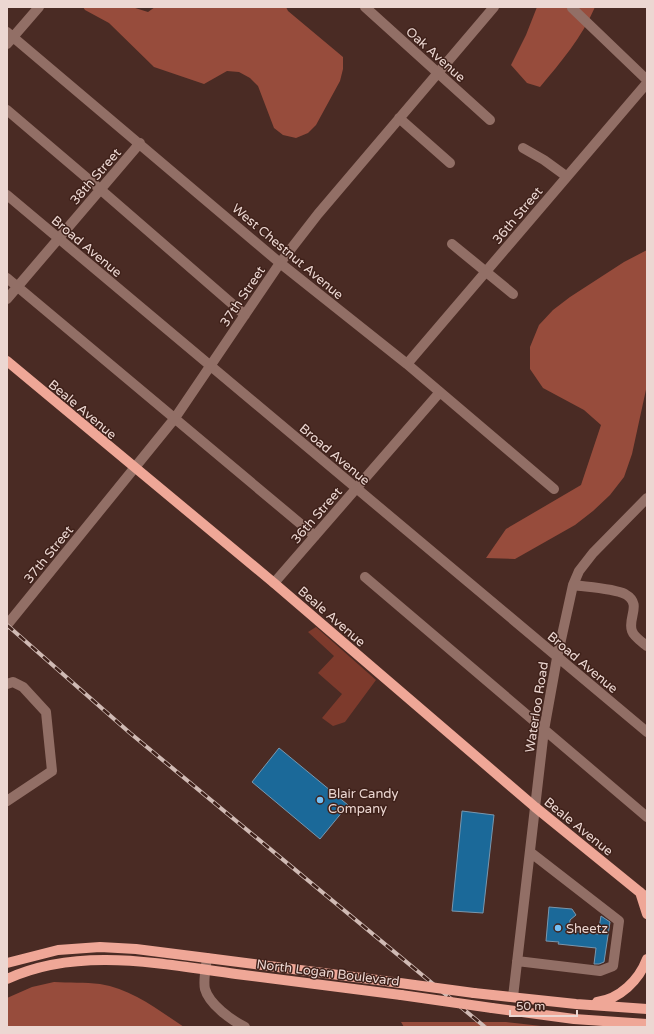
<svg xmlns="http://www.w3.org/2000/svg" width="654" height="1034" viewBox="0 0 654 1034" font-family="'Varela Round',sans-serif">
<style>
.green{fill:#7d3a2c}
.forest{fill:#974c3c}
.building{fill:#1b6999;stroke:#7997ae}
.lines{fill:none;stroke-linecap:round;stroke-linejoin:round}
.minor{stroke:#926f66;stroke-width:10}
.major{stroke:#efa797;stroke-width:10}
.rail-casing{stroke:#d0bab4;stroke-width:4}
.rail{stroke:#3f211a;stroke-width:2.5;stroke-dasharray:8;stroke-linecap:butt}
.major-bridge{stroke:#efa797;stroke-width:10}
.poi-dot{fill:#75c0f6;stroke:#3f211a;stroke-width:1.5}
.labels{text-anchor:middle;stroke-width:3;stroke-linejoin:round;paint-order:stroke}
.street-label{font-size:13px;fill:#ecd7d2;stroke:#3f211a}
.poi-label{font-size:13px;fill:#ecd7d2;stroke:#3f211a;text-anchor:start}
</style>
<rect width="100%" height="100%" fill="#4a2b24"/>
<!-- green -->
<path class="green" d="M316,627L376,680L345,722L333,726L322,718L342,694L318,673L334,656L308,632Z"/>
<!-- forest -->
<path class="forest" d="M83,7H132L148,12L155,7H286L288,11L343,57V69L340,81L316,125L308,133L296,138L283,135L274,128L258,86L250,78L239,72L227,71L204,84L154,67L109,23L85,10Z
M537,7H595C582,37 561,62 540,87L527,83L511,65L526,35Z
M647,250V385L632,454L624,477L610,495L593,511L575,525L515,559L486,558L506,529L581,485L601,425L584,410L543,388L530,369V347L539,325L553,310L570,297L624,262Z
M54,982C69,983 85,982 100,984C132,989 158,1010 184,1027H7V998L32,987Z
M401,1022H506L550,1027H404Z"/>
<!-- building -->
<path class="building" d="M279,748L348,805L320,839L252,782Z
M462,811L494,815L483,913L452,911Z
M549,907L572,909L576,915L570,920L569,930L598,934L601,916L610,922L604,962L599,964H594L596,948L558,944L559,942L546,941Z"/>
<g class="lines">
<!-- minor -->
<path class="minor" d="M365,7L490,120
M572,8L647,80
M7,32L280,263L407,364L554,489
M7,44L39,7
M7,110L101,190L245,315
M399,118L450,163
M523,148L544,160L566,176
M7,195L647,732
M452,244L513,294
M7,278L315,536
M7,299L140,143
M407,364L647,83
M365,577L647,817
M274,583L440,392
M573,585C587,587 613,588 625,594C643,604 627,618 632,631C634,637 642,642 647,646
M7,625L175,418L280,263L318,214L494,7
M7,684L13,682L23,687L46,712L52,771L7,801
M207,958C206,966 203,981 205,989C209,1004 231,1020 245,1027
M517,961L600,971L613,966L619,921L530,852
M513,997L544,730L557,658L573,585L579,571L593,553L647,498"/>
<!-- major -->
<path class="major" d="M7,361L274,583L535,807L647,898
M640,892L647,914
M7,963L58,950L100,947L136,949L207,958L385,981
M7,979C79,946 161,964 236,974C291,981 346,988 401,995
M474,993L576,1004L647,1009
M597,1002C620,999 639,980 647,959
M492,1008L574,1019L647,1024"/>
<defs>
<path id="rail" d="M7,625L130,733L485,1027"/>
</defs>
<!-- rail casing -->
<use href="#rail" class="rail-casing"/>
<!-- rail -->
<use href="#rail" class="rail"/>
<!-- major-bridge -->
<path class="major-bridge" d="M385,981L474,993
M401,995L492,1008"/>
</g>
<!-- markers -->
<g class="poi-dot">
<circle cx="320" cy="800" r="4"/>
<circle cx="558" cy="928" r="4"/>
</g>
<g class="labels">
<!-- street labels -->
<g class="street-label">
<text transform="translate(436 54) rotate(42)" y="5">Oak Avenue</text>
<text transform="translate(95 176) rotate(-49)" y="5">38th Street</text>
<text transform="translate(517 215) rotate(-50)" y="5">36th Street</text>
<text transform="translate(87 246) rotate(40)" y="5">Broad Avenue</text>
<text transform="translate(288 251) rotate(40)" y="5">West Chestnut Avenue</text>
<text transform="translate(242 296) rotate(-56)" y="5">37th Street</text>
<text transform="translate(83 409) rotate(40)" y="5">Beale Avenue</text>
<text transform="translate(335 454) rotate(40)" y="5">Broad Avenue</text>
<text transform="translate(316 515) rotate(-49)" y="5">36th Street</text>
<text transform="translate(48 554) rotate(-51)" y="5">37th Street</text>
<text transform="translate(332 616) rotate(41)" y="5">Beale Avenue</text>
<text transform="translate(583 662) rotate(40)" y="5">Broad Avenue</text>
<text transform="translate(536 707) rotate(-81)" y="5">Waterloo Road</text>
<text transform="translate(579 826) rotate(39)" y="5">Beale Avenue</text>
<text transform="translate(328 972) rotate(7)" y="5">North Logan Boulevard</text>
</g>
<!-- poi labels -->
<g class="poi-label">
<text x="328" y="798">Blair Candy<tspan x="328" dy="15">Company</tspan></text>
<text x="566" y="933">Sheetz</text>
</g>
</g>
<!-- border -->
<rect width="654" height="1034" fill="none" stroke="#ecd7d2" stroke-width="16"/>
<!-- scale -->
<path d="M510 1010v6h67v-6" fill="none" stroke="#ecd7d2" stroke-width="2"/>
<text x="516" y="1010" font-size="12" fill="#ecd7d2" stroke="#3f211a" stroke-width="3" paint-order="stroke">50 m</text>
</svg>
